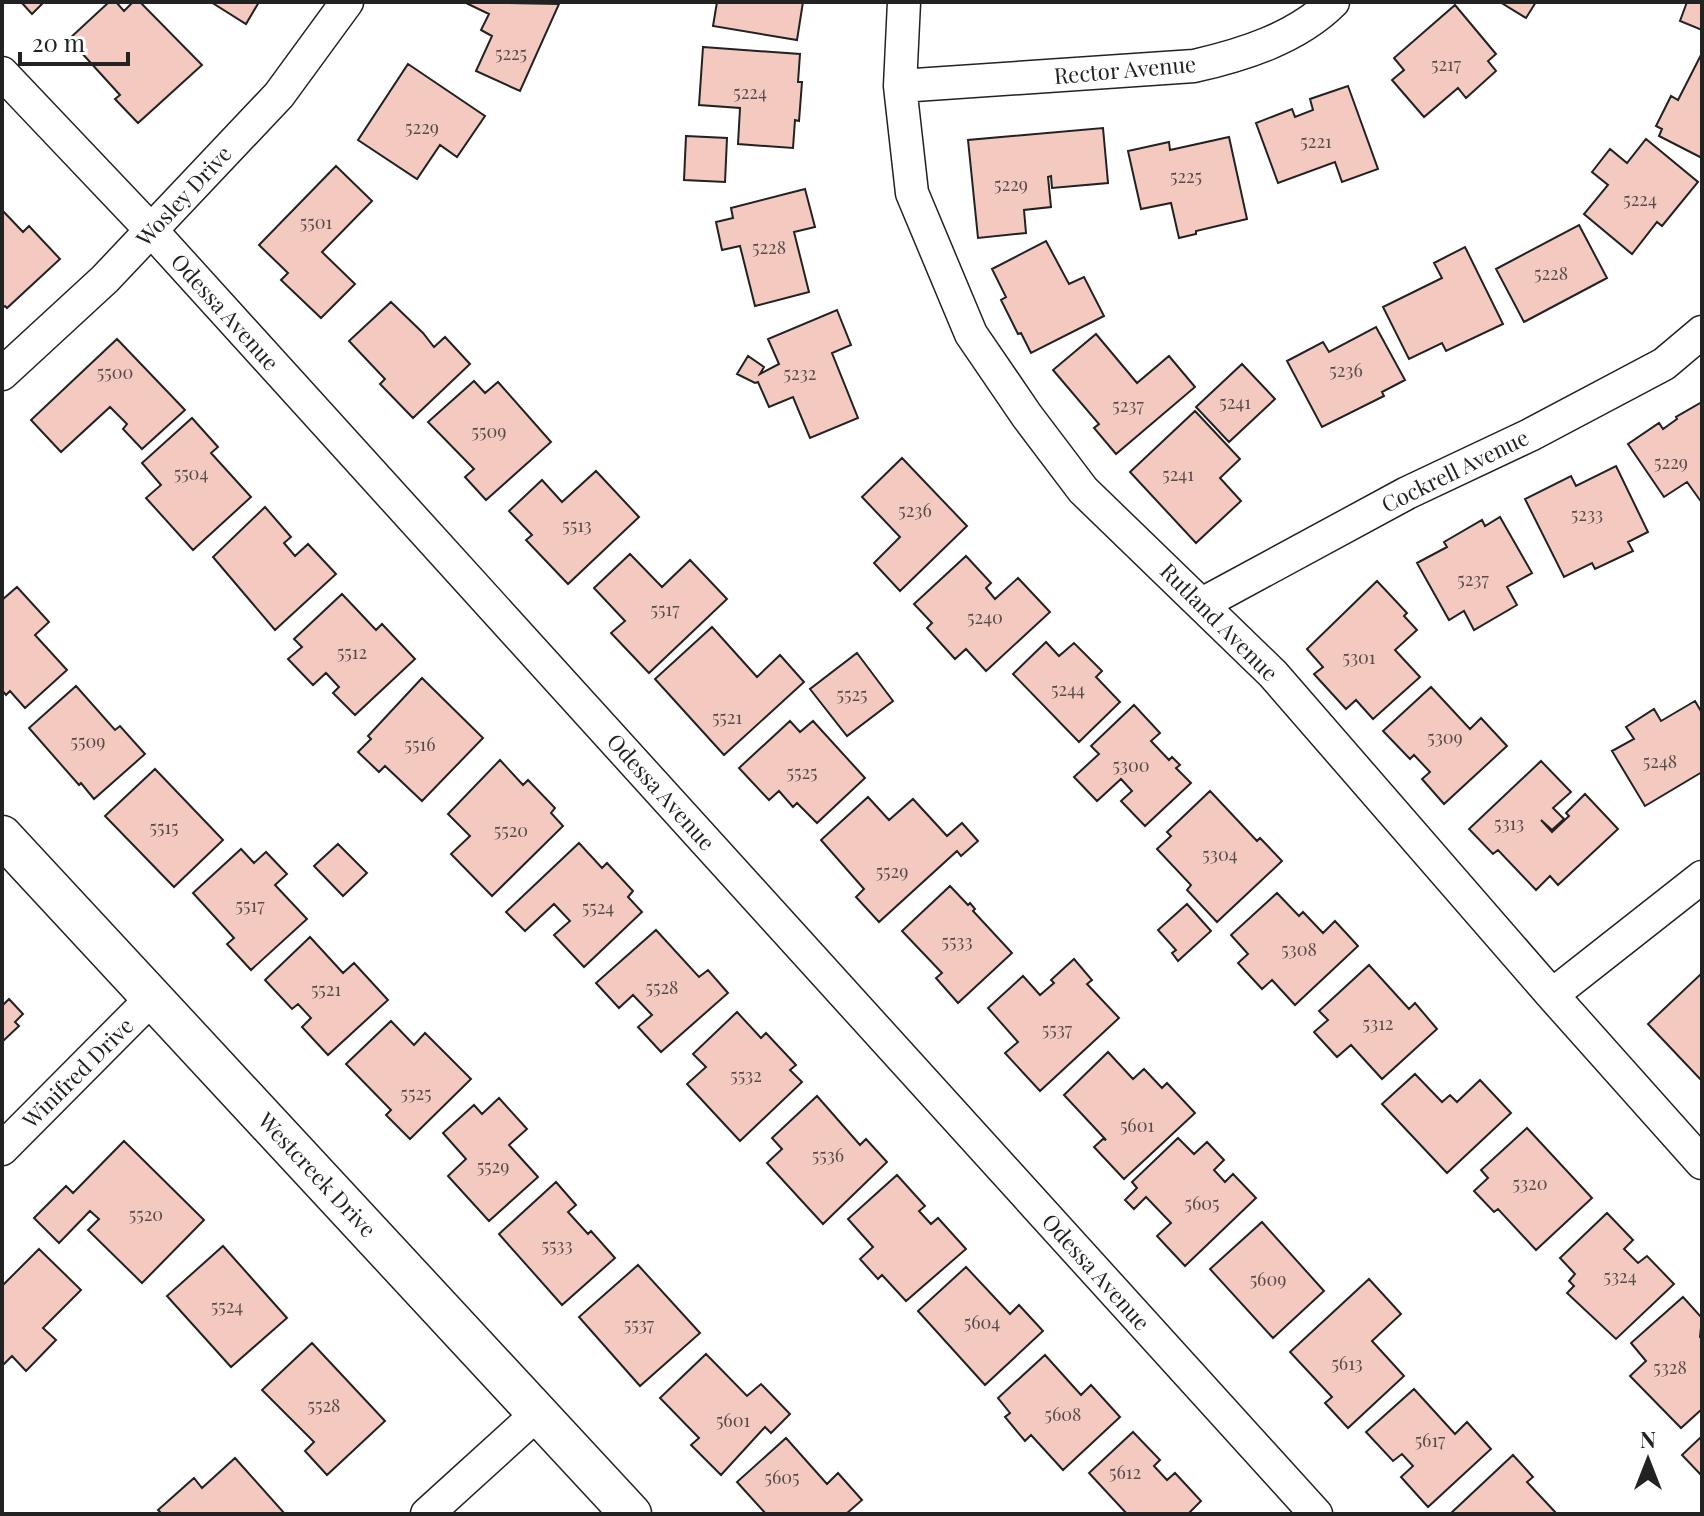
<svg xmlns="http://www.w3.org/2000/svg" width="1704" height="1516" viewBox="0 0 1704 1516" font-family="'Playfair Display',serif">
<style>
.building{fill:#f3c9c0;stroke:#222;stroke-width:2}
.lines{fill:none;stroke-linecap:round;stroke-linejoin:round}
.minor-casing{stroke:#222;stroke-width:35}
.tertiary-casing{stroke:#222;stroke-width:43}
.minor{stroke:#fff;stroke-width:32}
.tertiary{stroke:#fff;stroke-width:40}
.labels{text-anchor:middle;stroke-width:6;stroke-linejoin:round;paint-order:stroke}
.number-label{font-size:18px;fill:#564c4a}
.street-label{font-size:22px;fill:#222;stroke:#fff}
</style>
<rect width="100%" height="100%" fill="#fff"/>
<!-- building -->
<path class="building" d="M21,2H44L32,14Z
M109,2H116L124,11L133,2H140L202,65L138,123L115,99L120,95L69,39Z
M211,2H259L246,24Z
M464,2L559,4L520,91L476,71L492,36L481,30L489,14Z
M717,2H803L797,40L713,26Z
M1500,2H1536L1526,18Z
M1687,2H1702V30L1680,21Z
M1455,5L1496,54L1488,61L1496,71L1466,98L1458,88L1424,117L1392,80L1404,70L1394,58Z
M703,47L800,54L798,82H802L799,121L795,120L793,148L738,144L740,108L699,105Z
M1702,53V158L1659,136L1662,129L1656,126L1671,96L1678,100Z
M408,64L485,116L457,157L440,145L417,179L358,140Z
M1348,86L1378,169L1342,182L1335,162L1278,183L1256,123L1292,109L1295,117L1313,110L1310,99Z
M1103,128L1108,183L1052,188L1051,176L1048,177L1051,207L1024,210L1026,233L978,238L968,140Z
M686,136L727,138L725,182L684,180Z
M1229,137L1247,219L1196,231V234L1179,238L1171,203L1141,209L1128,151L1169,142L1170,150Z
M1646,139L1698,182L1662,226L1657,222L1632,254L1584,214L1608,185L1592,172L1610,149L1627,163Z
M336,166L372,201L322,252L355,284L321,318L281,280L288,273L259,245Z
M805,189L815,227L794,232L809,292L755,306L740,246L722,250L716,222L733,218L731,208Z
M2,210L23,232L29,226L60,259L7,308L5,306L2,308Z
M1579,225L1607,278L1524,322L1496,269Z
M1046,241L1069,284L1084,277L1104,316L1031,353L1021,333L1018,334L1001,300L1006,297L992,269Z
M1465,247L1503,324L1446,351L1442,343L1409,359L1383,307L1442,278L1434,263Z
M391,302L423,333L434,347L445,337L470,364L413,418L380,384L385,379L349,341Z
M837,310L851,345L832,353L858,418L810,438L793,397L769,407L758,382L755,383L737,374L748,356L764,367L760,374L779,364L768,339Z
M1376,327L1405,380L1382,392L1384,396L1322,427L1287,361L1323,342L1329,352Z
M1096,334L1137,383L1169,356L1195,387L1116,454L1094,428L1099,424L1053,370Z
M117,339L185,410L142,449L123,429L127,424L110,407L61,452L31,420Z
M1242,364L1275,399L1229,442L1196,407Z
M474,381L485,393L498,382L551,442L486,500L465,477L474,469L428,422Z
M1702,402V503L1687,482L1664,497L1628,444L1659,423L1663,429L1677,419L1676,417Z
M1195,411L1240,459L1220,478L1241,501L1196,543L1130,472Z
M192,418L218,447L211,453L251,497L193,550L146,498L161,485L142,463Z
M902,458L967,526L900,591L874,563L900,537L862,497Z
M1616,466L1648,532L1628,542L1633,551L1595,569L1592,563L1564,577L1525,499L1571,476L1576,486Z
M596,471L639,517L568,584L526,540L532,535L509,511L542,480L562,502Z
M265,507L291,537L284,543L295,556L308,544L336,574L275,630L213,557Z
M1500,517L1532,573L1507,587L1517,605L1474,630L1464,611L1449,620L1417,563L1447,547L1444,542L1482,520L1485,526Z
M630,554L662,587L690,560L727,599L649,673L611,633L625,621L594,588Z
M966,556L991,583L986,588L995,599L1018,578L1050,612L986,671L966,649L955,659L927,628L932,623L914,604Z
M1377,581L1407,613L1404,616L1417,630L1395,650L1420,677L1373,719L1356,700L1346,709L1314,674L1323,667L1307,649Z
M17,587L49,622L35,635L67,670L25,708L10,691L6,695L2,690V600Z
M342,594L376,630L382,624L415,659L355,715L333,693L339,687L326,673L313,685L288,659L302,647L294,639Z
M712,627L757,677L780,655L804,682L724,755L655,679Z
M1046,642L1059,656L1074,643L1102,671L1096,677L1120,702L1079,742L1013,674Z
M857,653L893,701L847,736L810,689Z
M422,678L483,738L422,801L385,766L379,772L358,752L371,739L368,736Z
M76,686L115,730L120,726L145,754L94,799L81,783L79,785L29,728Z
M1431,687L1470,729L1481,718L1507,746L1444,804L1422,779L1430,772L1414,755L1410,759L1383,731Z
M1695,701L1702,713V772L1645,806L1612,751L1634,739L1626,727L1654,709L1661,721Z
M1134,705L1160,733L1151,741L1169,760L1172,757L1180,765L1176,768L1191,783L1145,826L1121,801L1132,791L1121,779L1097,801L1074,777L1099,754L1091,746Z
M790,721L800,732L813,721L865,778L817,823L797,803L793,807L779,791L769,800L739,768Z
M500,760L523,785L528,780L555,808L551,813L563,826L492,896L451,854L470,836L448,814Z
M1541,761L1571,792L1553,808L1564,819L1552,830L1541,820L1552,832L1569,816L1566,813L1585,794L1618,829L1558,885L1550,876L1536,890L1498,850L1493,854L1469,829Z
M155,769L223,840L174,887L105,816Z
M1210,791L1257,841L1260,838L1282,861L1217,922L1187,890L1191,885L1157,849L1171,836L1167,832Z
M868,797L889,820L913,799L947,836L962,823L978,841L961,856L957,851L879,922L856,897L864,889L821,840Z
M579,843L602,868L607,863L633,891L628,897L642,912L584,967L554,935L570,921L554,904L525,931L506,912Z
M338,844L367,873L343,896L314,866Z
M241,849L254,863L266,852L287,874L275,885L307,919L251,970L227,944L234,938L193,893Z
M950,886L968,905L970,903L975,909L973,911L1012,953L958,1003L936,978L942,973L902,931Z
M1277,893L1299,916L1303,912L1323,933L1335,921L1358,946L1295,1005L1272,980L1262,989L1238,963L1248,954L1231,935Z
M1187,904L1211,931L1178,961L1172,953L1176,950L1158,930Z
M656,930L699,977L708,970L728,993L661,1052L638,1027L652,1015L633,995L619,1008L596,983Z
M310,937L343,973L354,963L388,1000L328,1055L302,1027L311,1018L298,1004L292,1009L265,980Z
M1074,959L1092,980L1087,984L1119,1018L1040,1091L1005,1053L1018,1042L988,1008L1023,976L1040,995L1054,983L1051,980Z
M1369,965L1409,1009L1415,1003L1437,1029L1382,1079L1351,1045L1337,1057L1314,1032L1328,1020L1319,1011Z
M1702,973V1081L1648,1024Z
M9,999L23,1014L15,1022L19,1026L2,1042V1006Z
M737,1012L761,1038L766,1033L796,1065L790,1070L802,1082L740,1141L687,1084L706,1067L693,1054Z
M391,1021L414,1045L425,1033L471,1079L410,1139L386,1115L391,1110L346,1064Z
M1108,1052L1133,1079L1144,1069L1162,1088L1167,1083L1195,1113L1124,1179L1094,1147L1103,1139L1106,1140L1064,1095Z
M1415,1074L1442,1102L1450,1095L1457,1102L1480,1080L1511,1113L1447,1173L1382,1104Z
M817,1096L860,1145L866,1139L887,1162L823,1224L767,1163L782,1149L772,1138Z
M499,1098L527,1129L509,1145L538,1177L489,1221L448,1176L466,1159L443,1133L474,1105L482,1114Z
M1527,1128L1592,1198L1536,1250L1498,1209L1494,1212L1474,1191L1488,1178L1481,1170Z
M1178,1138L1194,1154L1207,1142L1224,1160L1214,1170L1225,1182L1233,1174L1256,1198L1185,1266L1157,1236L1171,1223L1146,1197L1134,1209L1125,1200L1137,1188L1132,1182Z
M124,1141L204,1220L142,1283L88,1230L99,1219L90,1211L59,1243L34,1218L66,1186L73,1193Z
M897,1175L925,1206L919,1211L931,1224L938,1218L966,1249L906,1301L882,1275L878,1279L860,1259L873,1247L848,1219Z
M556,1182L576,1205L568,1212L588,1234L591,1231L615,1258L562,1305L499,1234Z
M1607,1213L1633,1240L1624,1249L1638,1263L1647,1256L1674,1284L1616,1339L1567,1293L1574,1286L1569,1281L1575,1274L1560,1258Z
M1262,1222L1324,1291L1273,1338L1210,1269Z
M223,1246L287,1318L231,1367L167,1296Z
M39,1249L81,1290L43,1328L56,1340L26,1371L12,1356L2,1366V1286Z
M638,1265L700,1333L640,1386L579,1317Z
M966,1267L1010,1314L1019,1305L1043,1331L985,1385L918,1311Z
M1369,1279L1401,1314L1372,1341L1404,1376L1348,1428L1325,1403L1332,1397L1290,1352Z
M1683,1297L1702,1318L1700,1337L1702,1339V1409L1681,1428L1630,1376L1646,1361L1631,1343Z
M312,1343L385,1421L327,1475L305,1451L314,1442L262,1390Z
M706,1354L747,1396L761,1384L790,1414L771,1433L765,1427L721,1475L691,1445L699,1438L660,1398Z
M1045,1355L1081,1395L1091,1385L1120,1417L1063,1470L1031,1435L1025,1441L1005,1417L1010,1413L998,1398Z
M1414,1389L1455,1434L1467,1422L1491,1449L1428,1507L1401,1477L1413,1466L1402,1454L1393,1461L1366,1432Z
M1133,1432L1160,1460L1154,1466L1167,1480L1175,1473L1201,1501L1188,1514H1127L1089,1473Z
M1702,1436V1476L1682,1455Z
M786,1438L827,1484L838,1473L862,1500L846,1514H766L737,1482Z
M1513,1455L1533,1477L1527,1482L1557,1514H1450Z
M235,1458L285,1514H162L158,1510L194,1478L202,1488Z"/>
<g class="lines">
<defs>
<path id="minor" d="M904,2L900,86L912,193L971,334L1027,416L1083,490L1273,674L1552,995L1702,1163
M2,73L151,230L1316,1514
M900,86L1194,66C1243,55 1297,38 1333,2
M2,374L105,279L279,95L347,2
M1202,604L1407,493L1530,435L1664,364L1702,332
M1552,995L1702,877
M2,1149L153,997
M427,1514L537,1414"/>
<path id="tertiary" d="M2,836L631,1514"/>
</defs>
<!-- minor casing -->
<use href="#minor" class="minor-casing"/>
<!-- tertiary casing -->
<use href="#tertiary" class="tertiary-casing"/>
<!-- minor -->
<use href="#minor" class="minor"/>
<!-- tertiary -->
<use href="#tertiary" class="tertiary"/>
</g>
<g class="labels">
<!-- number labels -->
<g class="number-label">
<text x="511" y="60">5225</text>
<text x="1446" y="71">5217</text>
<text x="750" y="99">5224</text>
<text x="422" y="134">5229</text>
<text x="1316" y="148">5221</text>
<text x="1186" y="183">5225</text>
<text x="1011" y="191">5229</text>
<text x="1640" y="206">5224</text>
<text x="316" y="229">5501</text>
<text x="769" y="254">5228</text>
<text x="1551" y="280">5228</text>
<text x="1346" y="377">5236</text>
<text x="115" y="379">5500</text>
<text x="800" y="380">5232</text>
<text x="1235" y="409">5241</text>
<text x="1128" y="412">5237</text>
<text x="489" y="438">5509</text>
<text x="1671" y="469">5229</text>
<text x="191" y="480">5504</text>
<text x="1178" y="481">5241</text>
<text x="915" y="517">5236</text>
<text x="1587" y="521">5233</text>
<text x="577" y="532">5513</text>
<text x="1473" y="586">5237</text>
<text x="665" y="616">5517</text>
<text x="985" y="624">5240</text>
<text x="352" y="659">5512</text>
<text x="1359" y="664">5301</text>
<text x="1068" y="696">5244</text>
<text x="852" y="701">5525</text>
<text x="727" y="724">5521</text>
<text x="1445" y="744">5309</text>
<text x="88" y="748">5509</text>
<text x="420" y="751">5516</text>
<text x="1660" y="768">5248</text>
<text x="1131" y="772">5300</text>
<text x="802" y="779">5525</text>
<text x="1509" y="830">5313</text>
<text x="164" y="834">5515</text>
<text x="511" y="837">5520</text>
<text x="1220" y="861">5304</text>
<text x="892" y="878">5529</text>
<text x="250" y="912">5517</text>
<text x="598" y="914">5524</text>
<text x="957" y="948">5533</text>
<text x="1299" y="956">5308</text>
<text x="662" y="994">5528</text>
<text x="326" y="996">5521</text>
<text x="1378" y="1030">5312</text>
<text x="1057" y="1036">5537</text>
<text x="746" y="1082">5532</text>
<text x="416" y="1100">5525</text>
<text x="1137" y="1132">5601</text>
<text x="828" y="1162">5536</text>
<text x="493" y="1173">5529</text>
<text x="1530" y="1190">5320</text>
<text x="1202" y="1210">5605</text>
<text x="146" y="1221">5520</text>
<text x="557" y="1252">5533</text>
<text x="1620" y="1283">5324</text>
<text x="1268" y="1286">5609</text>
<text x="227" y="1313">5524</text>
<text x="982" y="1329">5604</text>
<text x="639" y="1331">5537</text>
<text x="1347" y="1370">5613</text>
<text x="1670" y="1374">5328</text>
<text x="324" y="1412">5528</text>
<text x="1063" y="1421">5608</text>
<text x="733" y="1427">5601</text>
<text x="1430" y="1447">5617</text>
<text x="1125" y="1479">5612</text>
<text x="782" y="1484">5605</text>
</g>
<!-- street labels -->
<g class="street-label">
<text transform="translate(1125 70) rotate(-5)" y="8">Rector Avenue</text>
<text transform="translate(184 196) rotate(-47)" y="8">Wosley Drive</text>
<text transform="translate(225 312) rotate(48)" y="8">Odessa Avenue</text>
<text transform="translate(1455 471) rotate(-26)" y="8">Cockrell Avenue</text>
<text transform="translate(1219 622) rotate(45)" y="8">Rutland Avenue</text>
<text transform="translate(661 792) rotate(48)" y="8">Odessa Avenue</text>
<text transform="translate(78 1073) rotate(-45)" y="8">Winifred Drive</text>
<text transform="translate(317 1175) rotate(47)" y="8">Westcreek Drive</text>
<text transform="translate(1096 1272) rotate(48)" y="8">Odessa Avenue</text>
</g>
</g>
<!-- border -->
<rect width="1704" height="1516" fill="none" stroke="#222222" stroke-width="8"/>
<!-- north arrow -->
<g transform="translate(1648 1460)" stroke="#ffffff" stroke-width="6" paint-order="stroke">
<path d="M0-6L14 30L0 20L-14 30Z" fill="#222222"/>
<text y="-12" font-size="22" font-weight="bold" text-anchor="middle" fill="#222222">N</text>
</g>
<!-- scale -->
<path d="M20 52v12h108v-12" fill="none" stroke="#222222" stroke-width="4"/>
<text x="32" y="52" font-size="24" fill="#222222" stroke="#ffffff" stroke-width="6" paint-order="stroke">20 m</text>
</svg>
